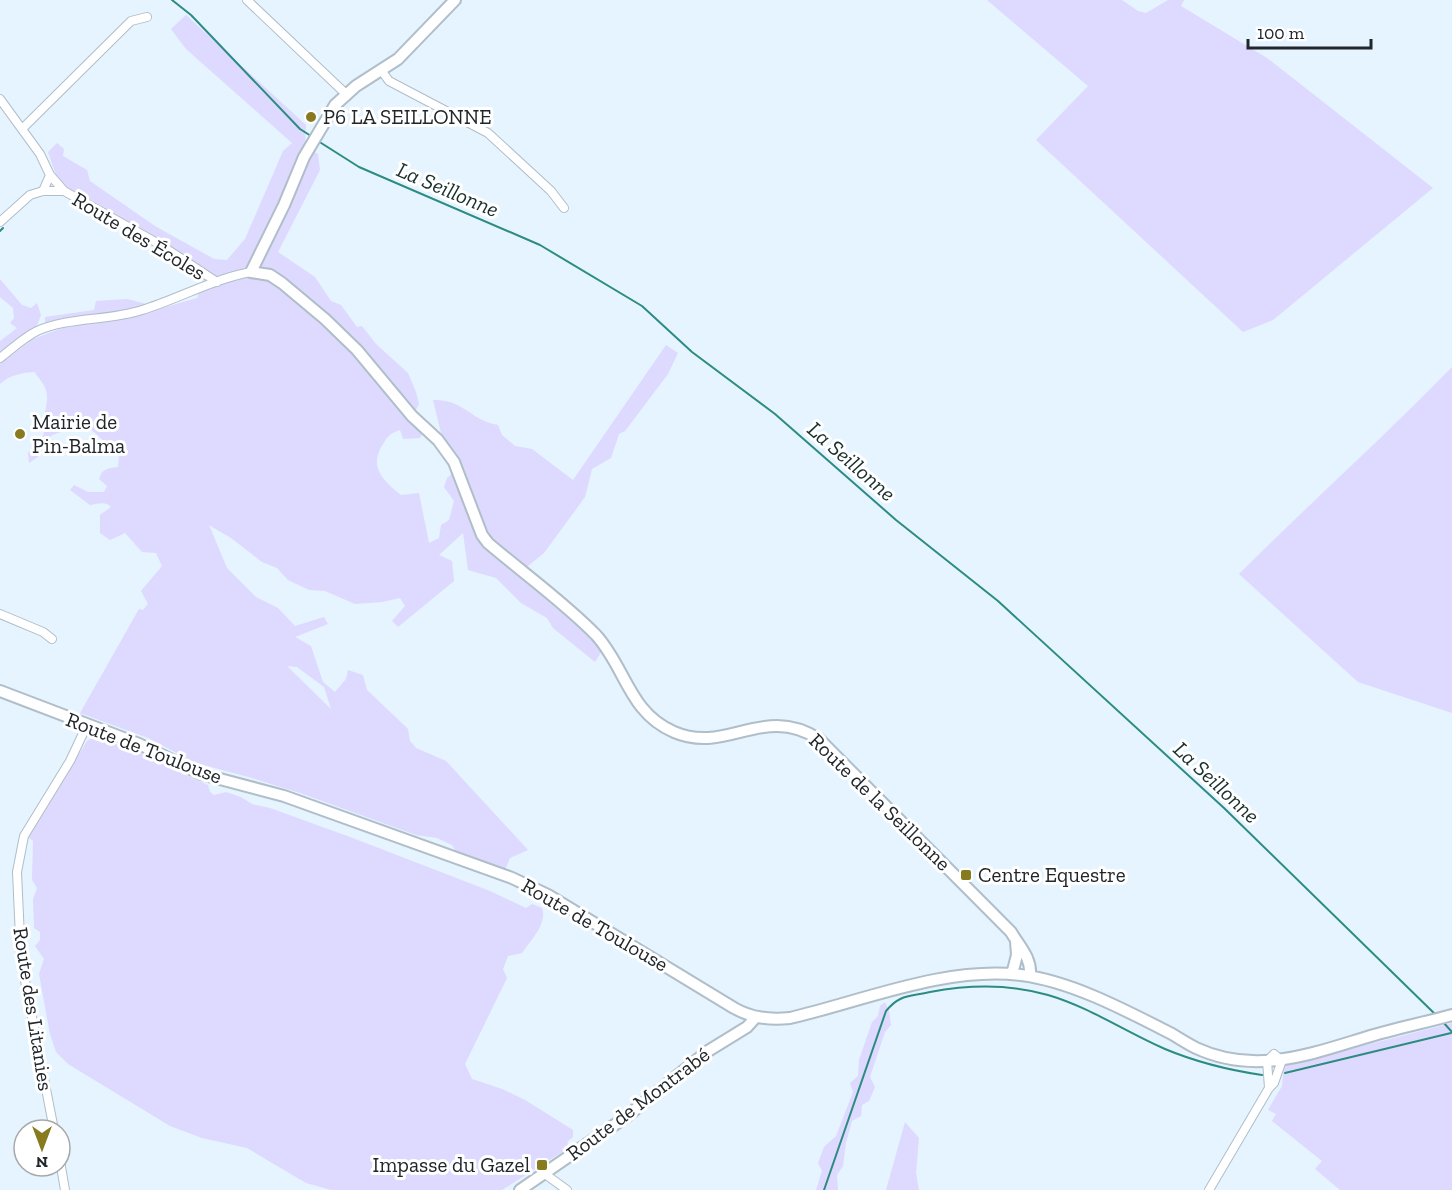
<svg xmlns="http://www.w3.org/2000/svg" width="1452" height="1190" viewBox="0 0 1452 1190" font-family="'Zilla Slab',serif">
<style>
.green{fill:#ded9fe;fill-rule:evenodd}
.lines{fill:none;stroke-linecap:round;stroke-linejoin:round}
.stream{stroke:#2d8c81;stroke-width:2}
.street-casing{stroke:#afbec8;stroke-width:10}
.secondary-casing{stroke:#afbec8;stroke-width:14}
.street{stroke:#fff;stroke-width:8}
.secondary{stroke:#fff;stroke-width:10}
.poi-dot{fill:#887a1f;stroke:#fff;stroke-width:2}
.labels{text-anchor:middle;stroke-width:6;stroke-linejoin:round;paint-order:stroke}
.poi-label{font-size:21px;fill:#20262a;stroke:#fff;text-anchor:start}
.street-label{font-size:21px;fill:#20262a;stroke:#fff}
.water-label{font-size:22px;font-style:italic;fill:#192f2c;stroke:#fff}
</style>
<rect width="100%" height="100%" fill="#e5f4ff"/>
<!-- green -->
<path class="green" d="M987,0H1122L1138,11L1146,13L1168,0H1184L1181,6L1267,58L1433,188L1273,320L1243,332L1036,140L1088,86Z
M186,15L306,125L305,146L318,154L320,170L278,252L315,277L331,301L341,305L357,327L362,326L376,344L408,373L416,392L419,404L411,419L424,431L420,438L403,439L400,430C391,433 388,435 383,444C368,467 383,481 401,495L419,493L429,543L439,538L441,525L449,520L454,501L444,487L447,478L461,466L442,437L433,400C464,399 471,421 498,425L502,435L515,446L532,449L573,480L666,345L678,353L668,374L625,431L619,434L611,458L592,469L585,497L544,553L523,570L534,586L555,607L585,626L603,649L595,662L553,628L547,618L521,603L496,578L468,570L463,533L439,555L452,561L454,581L398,627L392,621L405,606L400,598L382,602L355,604L325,591L309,590L288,580L277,568L262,562L231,538L209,525L227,568L256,597L278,608L295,626L324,617L328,624L295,637L311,646L323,682L335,692L346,679L348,670L363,675L367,690L408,729L410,741L416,748L446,761L528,850L510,858L505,870L455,850L452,845L437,838L416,835L300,793L252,778L196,763L148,738L80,713L139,609L143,610L148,604L141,591L162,566L156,553L142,552L125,533L110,540L100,533V515L111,507C106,501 97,504 90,505L70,490L74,485L88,492H104L107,486L99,479C102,469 108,468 118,467L119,455L85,424L52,435L39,456L29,463L28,453L44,434C41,419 50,402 46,390C44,384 39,378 35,373L37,372C24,372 9,375 0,384V341L17,328L10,323L14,318L13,308L0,297V279L22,305L31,308L37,303L41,315L36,328L26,332L7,350L13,354L33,339L68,326L45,323V317L94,310L96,301L127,299L162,308L197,298L203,282L199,274L61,190L48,152L57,143L64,149L63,156L87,170L90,181L155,226L214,259L227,260L245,239L283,151L292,143L186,49L171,29ZM287,666L297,667L324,687L331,709Z
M1452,367V713L1358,682L1239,574C1309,504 1383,438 1452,367Z
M93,737C134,745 170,770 208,785L210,792L214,795L226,792L241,797L252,804L270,808L350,837L490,891L526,908L532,904L542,908C548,923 530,941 522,953L508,956L503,969L507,978L465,1064L472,1079L502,1089L525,1100L573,1130V1137L567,1142L570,1147L502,1190H331L306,1183L247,1148L202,1138L170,1126L68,1064L56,1052L50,1034L39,974L44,959L35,946L40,940V932L34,928L33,899L37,888L32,880L33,841L28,837L87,741Z
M885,1002L889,1011L891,1025L885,1032L870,1077L875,1087L869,1101L862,1105L861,1116L852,1121L846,1143L843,1166L837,1175L838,1190H816L822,1171L818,1163L824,1147L836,1136L853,1092L850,1083L858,1076L859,1060L872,1022L878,1016L880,1006Z
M1452,1023V1190H1340L1315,1169L1322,1161L1272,1121L1276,1114L1268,1110L1282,1086L1284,1066Z
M905,1122L919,1138L916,1173L919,1190H886Z"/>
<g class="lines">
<!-- stream -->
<path class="stream" d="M172,0L191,15L300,129L311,136
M318,141L359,167L540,245L642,306L692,352L775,414L896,520L998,601L1224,808L1437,1016
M0,231L3,228
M1443,1022L1452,1032
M1285,1073L1451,1033
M824,1190L886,1011C900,994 909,997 930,992C968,985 1010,984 1048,995C1089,1007 1126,1032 1165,1049C1196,1062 1228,1070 1262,1075"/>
<defs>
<path id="street" d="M247,0L346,94
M381,70L389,81L488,133L551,191L564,208
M0,99L40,154L50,175L64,191
M22,129L131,21L147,17
M43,191L50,175
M0,222L30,195L43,191H64L159,244L217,282
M0,358C12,349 23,338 37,331C67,317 109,321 142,310C178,299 213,279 251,272
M0,614L43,632L52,639
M54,1130L21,960L17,872L24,836L70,761L87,725
M60,1161L65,1190
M545,1174L567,1190
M1209,1190L1269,1088L1274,1083L1281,1063V1060L1274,1054L1267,1061L1269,1088"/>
<path id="secondary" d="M455,0L398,59L356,86L335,105L304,157L284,205L251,272L270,275L282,283L325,319L357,350L412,416L438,440L454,462L482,535L488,543C522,572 565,603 596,635C626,668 629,713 674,732C727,755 763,703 819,739L1011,932C1019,946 1032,958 1030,976
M0,691L139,744L201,774L284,796L512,878L548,895L734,1008C752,1018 769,1020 790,1018C863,1001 944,966 1021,975C1071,981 1127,1011 1172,1034C1180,1039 1188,1044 1196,1048C1254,1075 1308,1055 1364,1038C1393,1029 1423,1023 1452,1015
M1012,974L1017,955L1016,941
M520,1190L626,1117L708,1051L747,1027L756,1017"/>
</defs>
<!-- street casing -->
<use href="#street" class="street-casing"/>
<!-- secondary casing -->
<use href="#secondary" class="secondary-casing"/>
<!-- street -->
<use href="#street" class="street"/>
<!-- secondary -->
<use href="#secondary" class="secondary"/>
</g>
<!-- markers -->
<g class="poi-dot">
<circle cx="311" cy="117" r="6"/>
<circle cx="20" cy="434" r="6"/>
<rect x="960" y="869" width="12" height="12" rx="3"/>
<rect x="536" y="1159" width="12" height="12" rx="3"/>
</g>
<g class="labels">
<!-- poi labels -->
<g class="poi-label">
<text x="323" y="124">P6 LA SEILLONNE</text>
<text x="32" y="429">Mairie de<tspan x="32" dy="24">Pin-Balma</tspan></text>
<text x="978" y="882">Centre Equestre</text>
<text x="530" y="1172" text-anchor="end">Impasse du Gazel</text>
</g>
<!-- street labels -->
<g class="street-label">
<text transform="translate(139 236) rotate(31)" y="7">Route des Écoles</text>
<text transform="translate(144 748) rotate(21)" y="7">Route de Toulouse</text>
<text transform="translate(880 802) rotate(44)" y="7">Route de la Seillonne</text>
<text transform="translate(595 925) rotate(30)" y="7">Route de Toulouse</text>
<text transform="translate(33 1009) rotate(81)" y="7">Route des Litanies</text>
<text transform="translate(638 1104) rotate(-37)" y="7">Route de Montrabé</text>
</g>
<!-- water labels -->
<g class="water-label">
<text transform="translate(448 189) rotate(23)" y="8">La Seillonne</text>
<text transform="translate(852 461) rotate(41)" y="8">La Seillonne</text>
<text transform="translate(1217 782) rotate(43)" y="8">La Seillonne</text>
</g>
</g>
<!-- north arrow -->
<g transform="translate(42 1148) rotate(180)"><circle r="28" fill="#ffffff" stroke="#a6a8aa" stroke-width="1.5"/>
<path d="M0-4.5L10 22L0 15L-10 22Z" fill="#887a1f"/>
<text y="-9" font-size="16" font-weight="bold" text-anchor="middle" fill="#20262a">N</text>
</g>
<!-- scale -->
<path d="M1248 39v9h123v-9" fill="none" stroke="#20262a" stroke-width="3"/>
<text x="1257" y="39" font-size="18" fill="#20262a" stroke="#ffffff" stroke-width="4.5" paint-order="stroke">100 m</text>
</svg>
